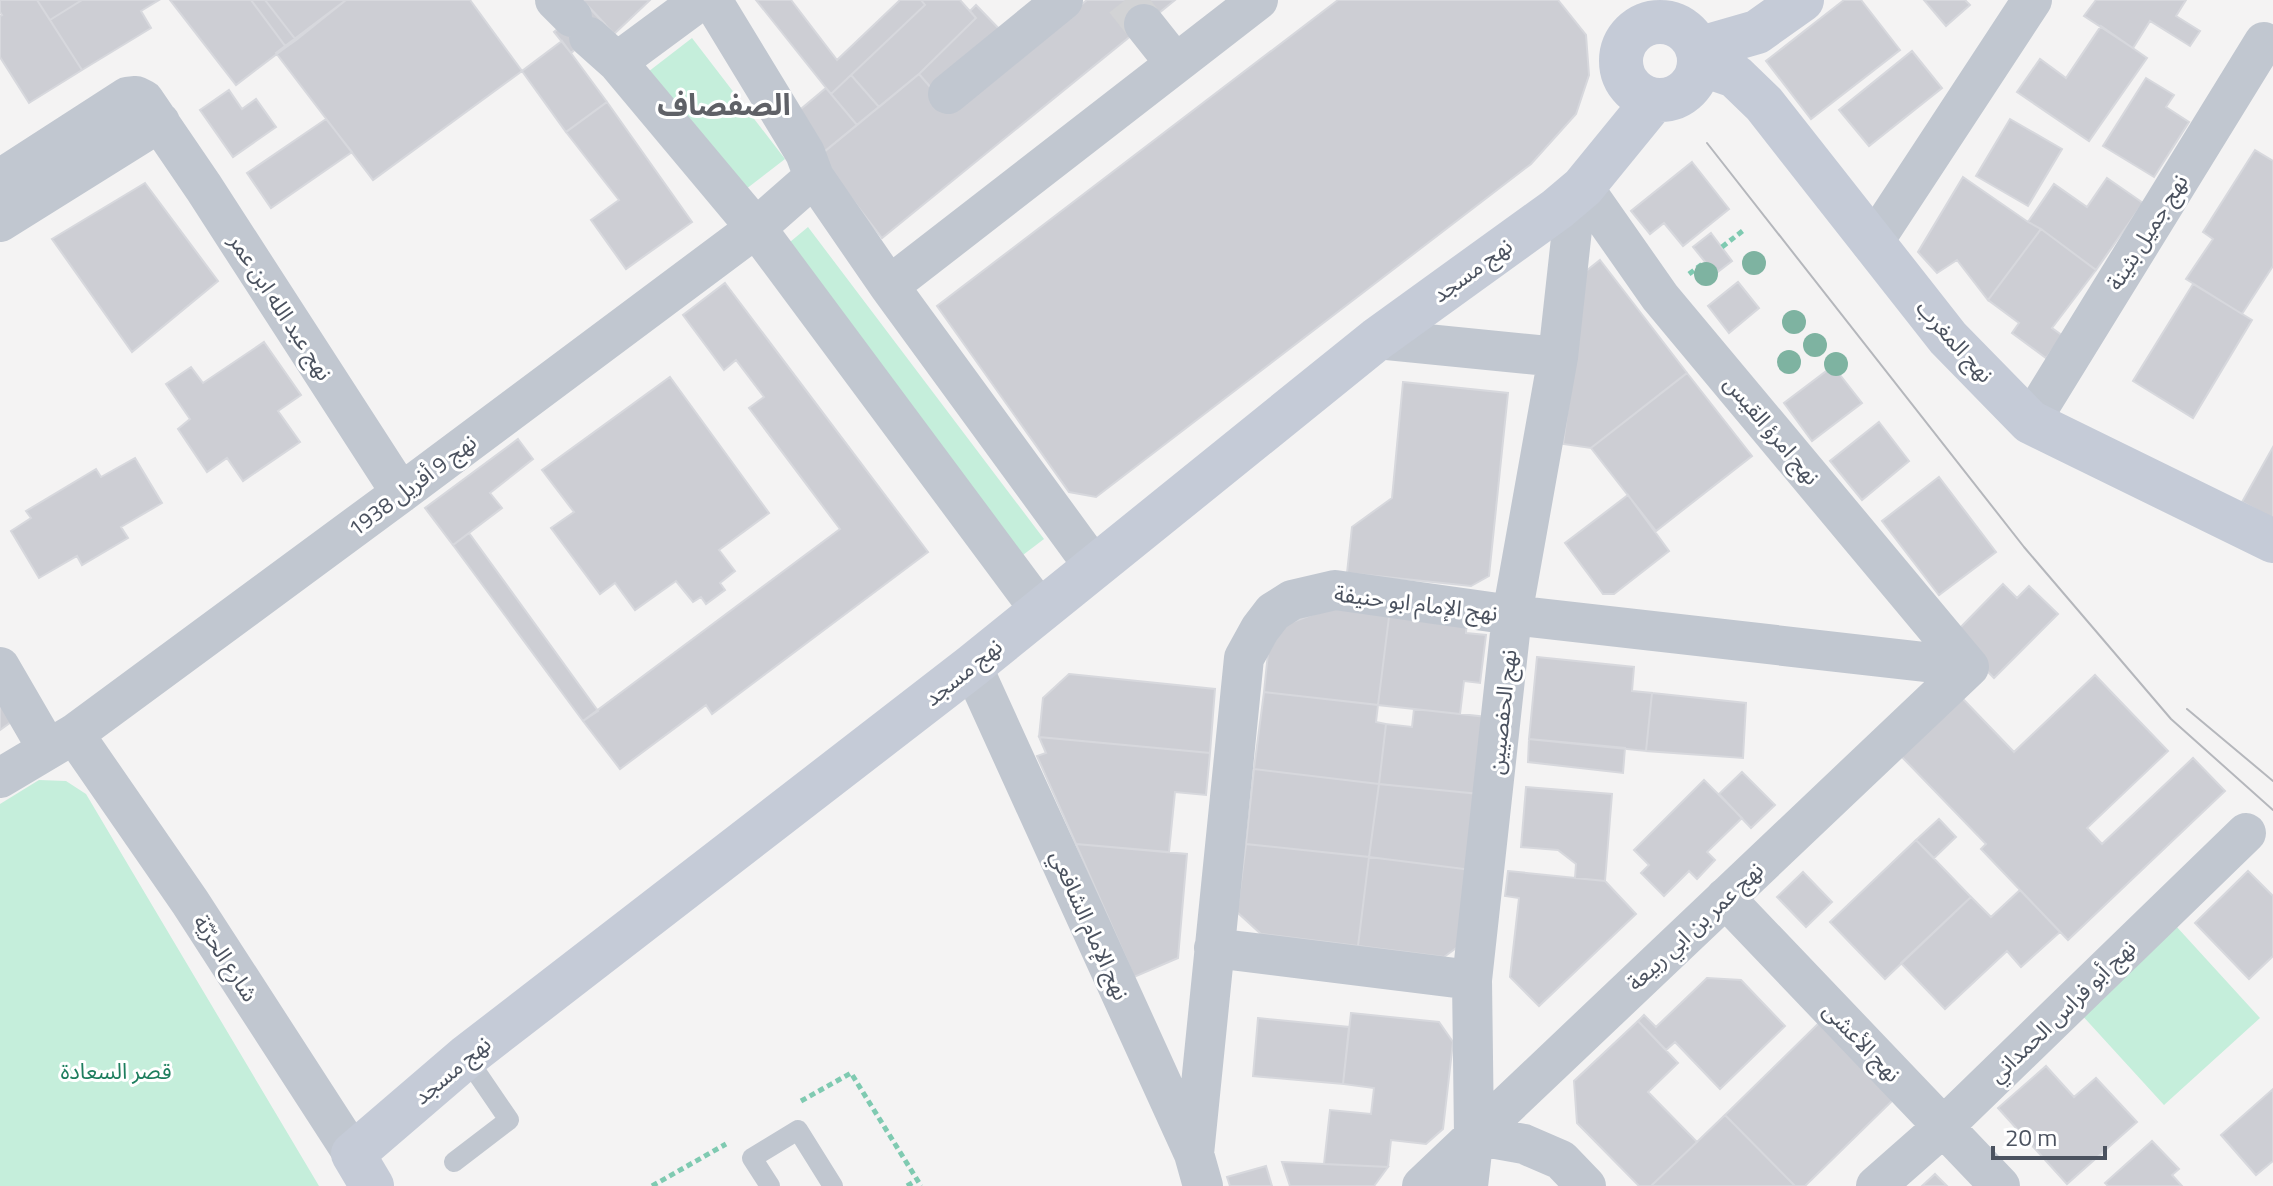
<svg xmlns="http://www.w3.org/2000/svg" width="2273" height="1186" viewBox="0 0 2273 1186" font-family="'Titillium Web','Noto Sans Arabic',sans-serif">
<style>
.green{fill:#c5eedb}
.building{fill:#cdced4;stroke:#d7d8dd;stroke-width:2}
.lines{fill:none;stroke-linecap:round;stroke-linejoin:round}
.street-tunnel{stroke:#d2d3d5;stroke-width:40;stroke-dasharray:40 20;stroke-linecap:butt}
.path{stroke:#7fcab1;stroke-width:5;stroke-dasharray:6 4;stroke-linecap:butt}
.lane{stroke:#c1c7d0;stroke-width:20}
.street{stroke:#c1c7d0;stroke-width:40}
.secondary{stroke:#c5cbd7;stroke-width:44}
.tram{stroke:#b5b7bc;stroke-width:2}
.tree{fill:#7eb3a1}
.labels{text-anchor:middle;stroke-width:6;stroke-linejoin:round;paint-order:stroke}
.street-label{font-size:22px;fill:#4b525f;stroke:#fff}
.park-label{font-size:22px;fill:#1e7e5e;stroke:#fff}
.district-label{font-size:30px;font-weight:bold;fill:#5f6167;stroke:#fff}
</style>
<rect width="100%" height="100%" fill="#f4f3f3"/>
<!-- green -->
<path class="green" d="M692,38L785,159L737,196L644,75Z
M808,227L1044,539L1019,558L784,247Z
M39,780L66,781L86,794L319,1186H0V804Z
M2165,914L2260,1018L2164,1105L2069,1001Z"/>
<!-- building -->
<path class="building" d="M0,0H37L82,70L29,103L0,57V16L2,15L0,12Z
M37,0H82L50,20Z
M82,0H159L141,11L151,28L82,70L50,20Z
M170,0H251L286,47L236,85Z
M251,0H265L296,40L286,47Z
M265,0H346L296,40Z
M346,0H470L522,71L373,180L276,53Z
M582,0H650L614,34Z
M756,0H791L837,60L900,0H921L925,5L831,94Z
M921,0H960L976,18L919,74L879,107L851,75L925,5Z
M1087,0H1175L882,238L819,156L919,74L950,110Z
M1338,0H1558L1586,35L1589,75L1576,114L1531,164L1096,497L1069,492L937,306Z
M1844,0H1861L1900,50L1811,119L1766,61Z
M1924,0H1965L1970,5L1946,26Z
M2096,0H2186L2176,16L2200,31L2190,46L2150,21L2133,48L2084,16Z
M587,5L605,24L571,53L554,32Z
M976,5L1004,34L933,90L919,74L976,18L970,11Z
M2101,26L2147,58L2089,141L2017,92L2040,59L2066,78Z
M562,41L607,102L566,132L522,71Z
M1912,51L1942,88L1869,146L1839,110Z
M851,75L879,107L857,125L831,94Z
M2146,78L2174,95L2166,107L2189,122L2154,177L2103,146Z
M826,88L857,125L819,156L789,119Z
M229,90L242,109L256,99L276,127L233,157L200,110Z
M607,102L692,222L626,269L591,220L619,200L566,132Z
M326,119L352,152L271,208L247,173Z
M2010,119L2062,149L2028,206L1976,176Z
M2255,150L2273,161V266L2242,314L2186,279L2213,239L2203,232Z
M1692,162L1729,209L1683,246L1664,223L1650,234L1631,211Z
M1963,177L2028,222L2041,229L1988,300L1957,260L1937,273L1918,252Z
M2107,178L2143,203L2096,270L2041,229L2028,222L2054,184L2087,207Z
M145,183L218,281L132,352L52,239Z
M2041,229L2096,270L2052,328L2063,336L2046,358L2012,333L2019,323L1988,300Z
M1711,233L1732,261L1715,274L1693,247Z
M1600,260L1687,373L1591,448L1563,444L1586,271Z
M1738,282L1759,308L1729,333L1708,306Z
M725,283L928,552L712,714L706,705L620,769L583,721L840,529L749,408L764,397L736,360L724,370L683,315Z
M2193,284L2252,320L2193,418L2133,381Z
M264,342L301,395L278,411L300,442L243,481L227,458L207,472L178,429L190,419L166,384L191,367L203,383Z
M1833,366L1862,403L1812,441L1784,403Z
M1687,373L1752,456L1656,531L1591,448Z
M670,377L769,513L719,550L735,571L720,583L725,590L706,604L701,597L693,602L676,581L635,610L615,583L600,594L551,528L574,512L542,470Z
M1403,382L1508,393L1489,576L1471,586L1347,573L1352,527L1392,498Z
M1879,422L1909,461L1862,500L1830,461Z
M518,439L533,459L490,493L502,508L453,545L425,508Z
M2273,447V519L2242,502Z
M135,458L162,503L121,527L128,538L82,565L77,556L39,578L11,531L31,518L26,511L96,469L101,477Z
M1939,477L1996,552L1939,595L1882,521Z
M1628,495L1669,551L1614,594H1603L1565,543Z
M469,533L598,711L583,721L453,545Z
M2003,584L2017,598L2029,586L2058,614L1994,678L1952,636Z
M1341,604L1390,609L1378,705L1264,692L1268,653L1284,625Z
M1390,609L1467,618L1466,633L1486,635L1480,683L1464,681L1460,714L1378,705Z
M1537,657L1634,667L1632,691L1652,693L1646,751L1529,739Z
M1069,674L1215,689L1210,753L1039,737L1043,698Z
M2095,675L2168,751L2087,828L2102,844L2193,758L2225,791L2068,940L1981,849L1986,844L1901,756L1962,698L2014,752Z
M0,688L18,717L0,730Z
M1264,692L1378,705L1376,722L1386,724L1379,784L1254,769Z
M1652,693L1746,703L1743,758L1646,751Z
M1414,709L1487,717L1479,794L1379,784L1386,724L1412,727Z
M1039,737L1210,753L1206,795L1175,792L1169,852L1076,844L1037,756L1046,753Z
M1529,739L1625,748L1623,773L1528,762Z
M1254,769L1379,784L1369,857L1246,844Z
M1742,772L1775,805L1751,828L1719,794Z
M1704,780L1742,818L1707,852L1715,860L1697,879L1689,871L1664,896L1641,873L1649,865L1634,850Z
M1379,784L1479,794L1472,870L1369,857Z
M1526,787L1612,794L1605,881L1575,878L1576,864L1558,850L1521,847Z
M1939,819L1956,837L1934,858L1916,840Z
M1916,840L1971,897L1885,979L1830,922Z
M1076,844L1187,854L1178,958L1134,977Z
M1246,844L1369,857L1358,946L1261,934L1237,912Z
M1369,857L1472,870L1463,943L1444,957L1358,946Z
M1508,871L1605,881L1636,914L1539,1006L1510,977L1519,898L1505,896Z
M2248,871L2273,896V956L2249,979L2195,923Z
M1803,872L1832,902L1806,927L1777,897Z
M2020,890L2060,932L2021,967L2007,951L1945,1009L1901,963L1971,897L1991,917Z
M1707,978L1741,980L1785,1026L1720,1089L1675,1042L1666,1050L1638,1021L1644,1015L1656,1027Z
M1351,1013L1439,1022L1453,1042L1443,1129L1426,1144L1391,1140L1388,1167L1324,1164L1330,1110L1371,1114L1374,1088L1343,1084Z
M1258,1018L1349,1027L1343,1084L1253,1076Z
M1638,1021L1678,1063L1648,1092L1697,1142L1651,1186H1639L1577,1123L1574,1081Z
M1819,1023L1894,1099L1805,1186H1795L1725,1115Z
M2046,1066L2074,1097L2096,1078L2137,1122L2067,1184L1998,1108Z
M2273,1089V1161L2256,1175L2221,1135Z
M1725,1115L1795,1186H1651L1697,1142Z
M2152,1141L2179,1169L2172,1175L2182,1186H2108L2105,1183Z
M1282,1162L1324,1164L1388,1167L1374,1186H1290Z
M1266,1166L1272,1186H1230L1227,1177Z
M1935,1174L1947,1186H1922Z"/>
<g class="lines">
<!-- street-tunnel -->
<path class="street-tunnel" d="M1125,0L1144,24"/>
<!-- path -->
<path class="path" d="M1722,247L1745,229
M1689,274L1705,262
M801,1101L851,1073L921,1186
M652,1186L726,1144
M907,1186L917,1180"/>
<!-- lane -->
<path class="lane" d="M454,1162L509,1120L466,1057
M770,1186L752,1158L798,1130L833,1186"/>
<!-- street -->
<path class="street" d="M555,0L572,17
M712,0L805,153L814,177L889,286L1095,568
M1144,24L1175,63
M589,37L617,62L756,228L1040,610
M617,62L701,0
M948,94L1063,0
M0,179L127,97L136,96L144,100L204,188L401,493
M1583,187L1660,297L1969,667
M0,222L160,122
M1872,244L2032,0
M889,286L1258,0
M1377,339L1558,357
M2030,422L2264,42
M972,666L1194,1154L1203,1186
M0,667L47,748
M74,734L190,902L353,1154
M0,778L74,734L401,493L756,228L814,177
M1725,898L2000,1186
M1214,948L1472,980
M1474,1135L1524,1144L1561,1160L1586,1186
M1194,1154L1244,658L1260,629L1273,612L1292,600L1335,590L1512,615L1969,667
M1422,1186L1969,667
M1468,1186L1474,1135L1472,980L1512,615L1558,357L1576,193
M1876,1186L1943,1127L2246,833"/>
<!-- secondary -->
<path class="secondary" d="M1621 61a39 39 0 1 1 78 0a39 39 0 1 1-78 0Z
M1698,49L1757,32L1802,0
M1700,64L1735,76L1764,104L1948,338L2030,422L2273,541
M372,1186L353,1154L466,1057L972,666L1377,339L1557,209L1583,187L1654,100"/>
<!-- tram -->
<path class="tram" d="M1707,143L2024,547L2171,719L2273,810
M2187,709L2273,781"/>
</g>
<!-- trees -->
<g class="tree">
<circle cx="1754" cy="263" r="12"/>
<circle cx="1706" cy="274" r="12"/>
<circle cx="1794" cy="322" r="12"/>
<circle cx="1815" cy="345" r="12"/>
<circle cx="1789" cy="362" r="12"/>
<circle cx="1836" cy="364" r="12"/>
</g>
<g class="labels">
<!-- street labels -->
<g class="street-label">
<text transform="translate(2147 232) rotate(-58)" y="8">نهج جميل بثينة</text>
<text transform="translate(1472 270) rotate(-36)" y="8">نهج مسجد</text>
<text transform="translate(281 307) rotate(57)" y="8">نهج عبد الله ابن عمر</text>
<text transform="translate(1955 341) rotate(48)" y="8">نهج المغرب</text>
<text transform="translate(1772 430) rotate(50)" y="8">نهج امرؤ القيس</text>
<text transform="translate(412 485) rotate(-37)" y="8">نهج 9 أفريل 1938</text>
<text transform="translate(1416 603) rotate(7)" y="8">نهج الإمام ابو حنيفة</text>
<text transform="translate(963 672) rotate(-39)" y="8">نهج مسجد</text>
<text transform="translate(1502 712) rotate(-84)" y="8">نهج الحفصيين</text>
<text transform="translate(1090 925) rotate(66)" y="8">نهج الإمام الشافعي</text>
<text transform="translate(1695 926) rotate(-43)" y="8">نهج عمر بن ابي ربيعة</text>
<text transform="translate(226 958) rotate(57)" y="8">شارع الحرّيّة</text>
<text transform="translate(2062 1011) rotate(-44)" y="8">نهج أبو فراس الحمداني</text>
<text transform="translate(1862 1042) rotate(46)" y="8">نهج الأعشى</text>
<text transform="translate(452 1070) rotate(-40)" y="8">نهج مسجد</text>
</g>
<!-- park labels -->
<g class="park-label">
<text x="116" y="1079">قصر السعادة</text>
</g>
<!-- district labels -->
<g class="district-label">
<text x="724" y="115">الصفصاف</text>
</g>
</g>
<!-- scale -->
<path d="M1993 1146v12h112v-12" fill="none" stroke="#4b525f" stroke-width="4"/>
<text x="2005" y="1146" font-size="24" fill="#4b525f" stroke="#ffffff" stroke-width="6" paint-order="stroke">20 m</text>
</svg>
